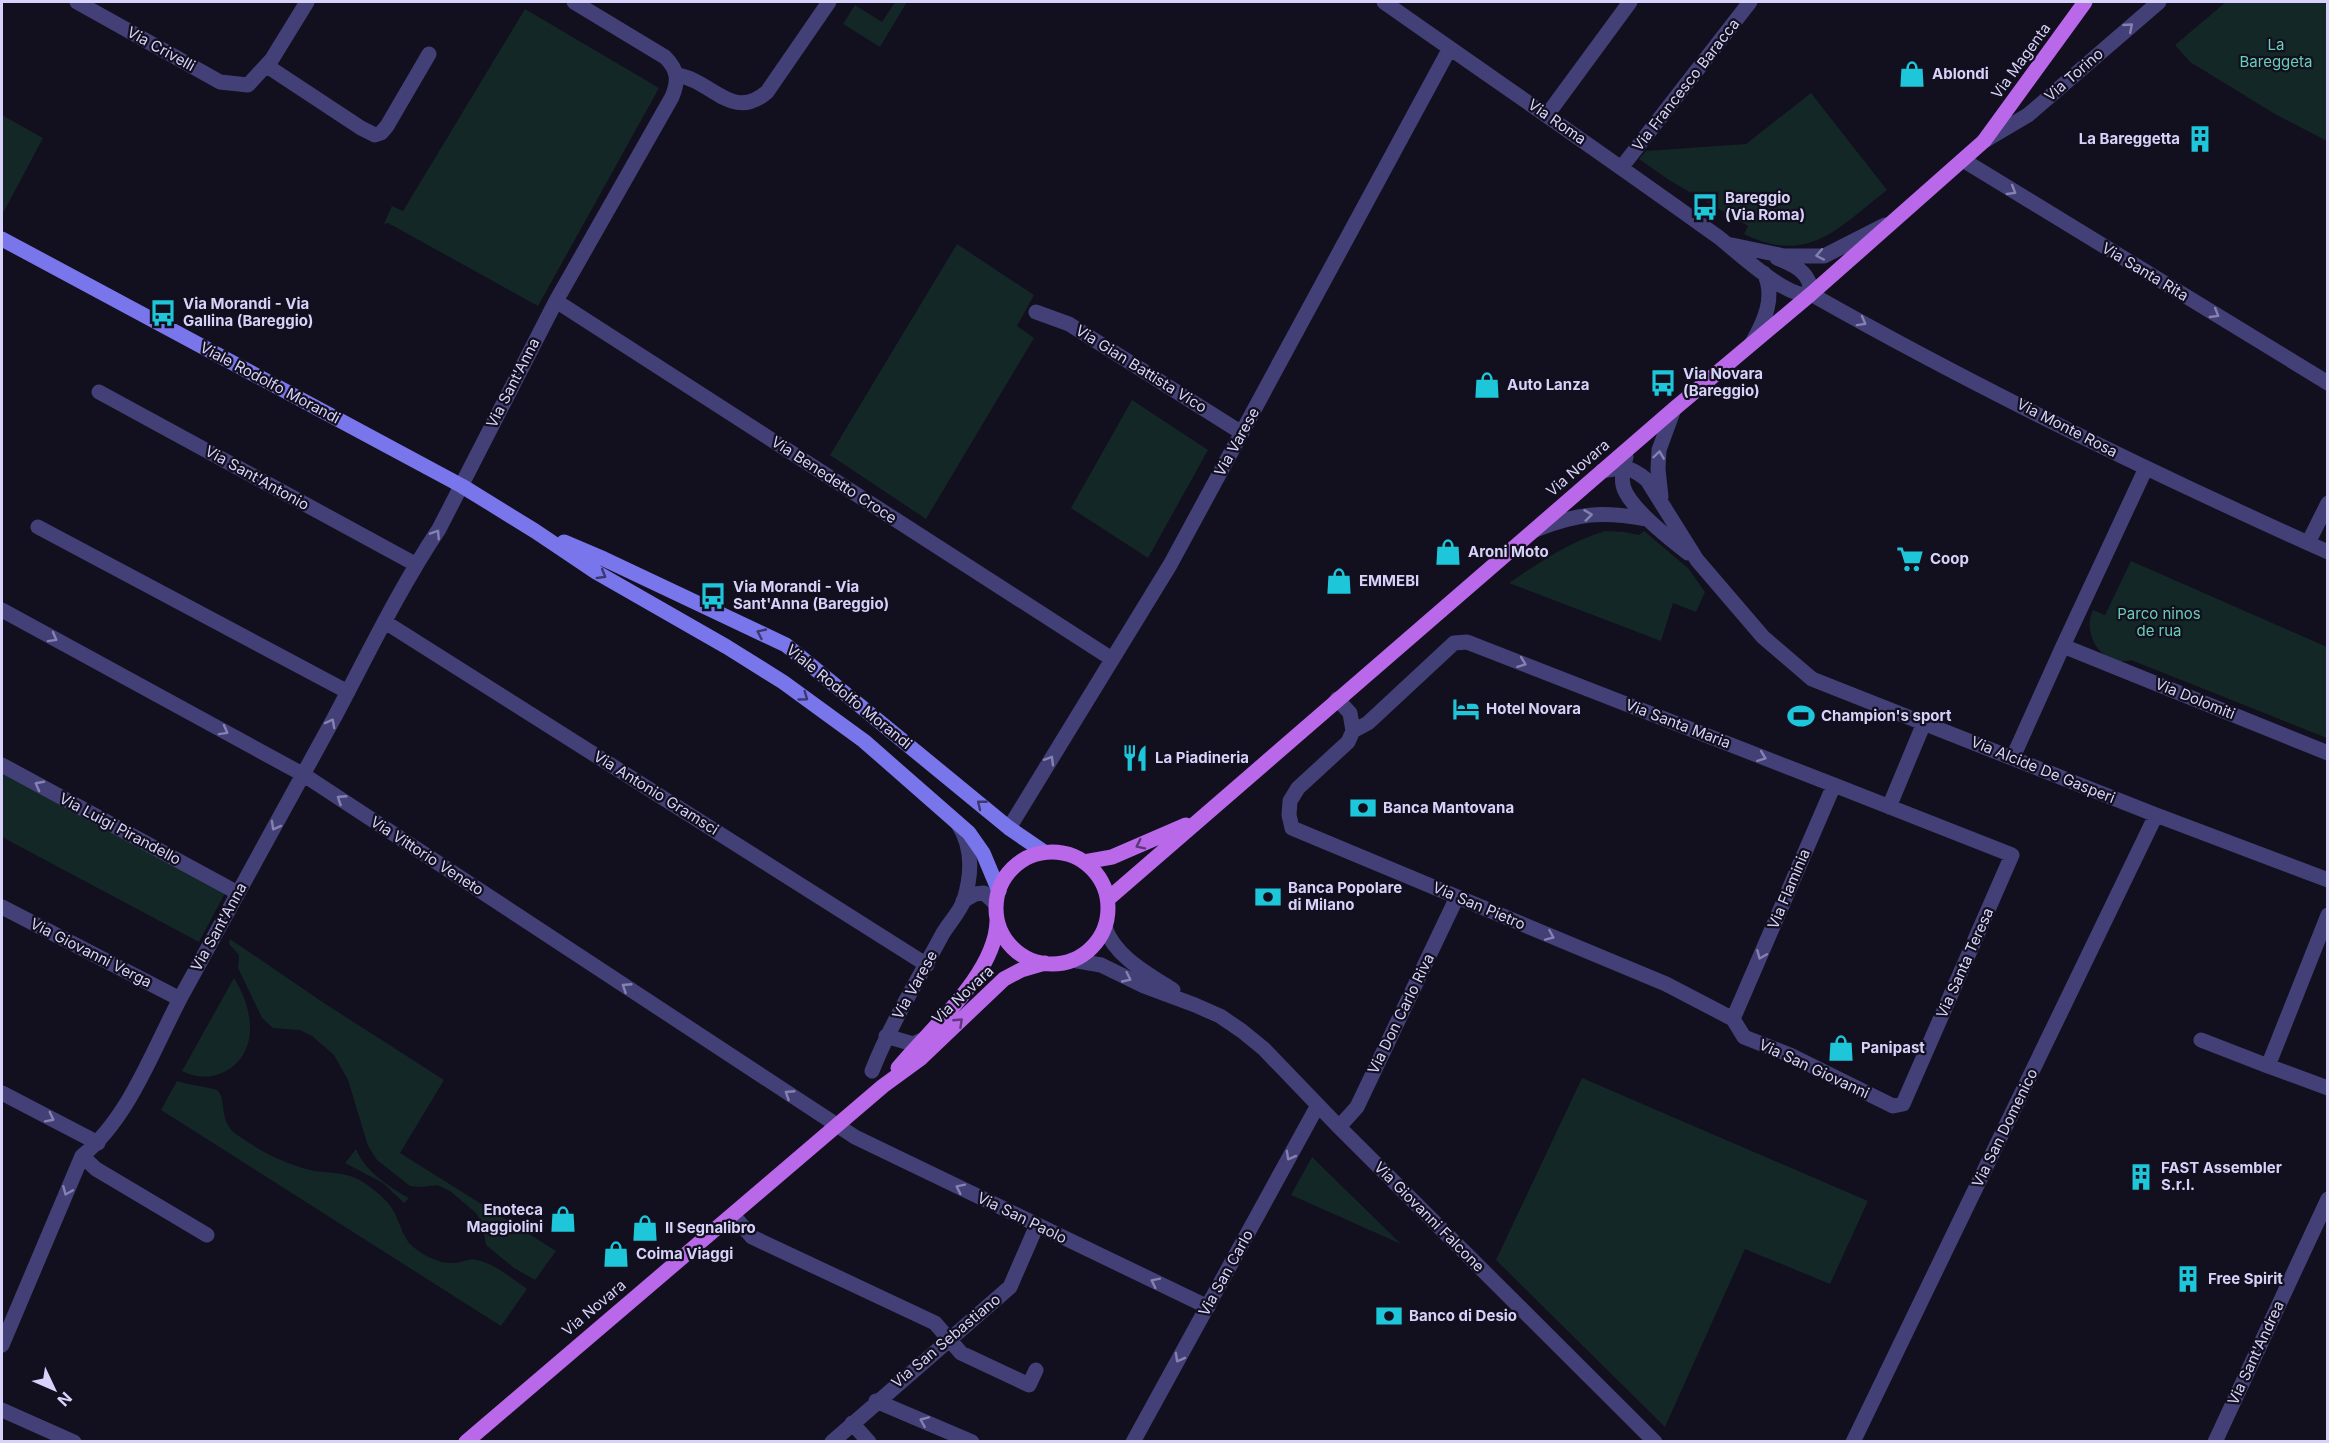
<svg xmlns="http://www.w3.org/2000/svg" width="2329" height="1443" viewBox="0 0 2329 1443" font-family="Inter,sans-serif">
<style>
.green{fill:#132726}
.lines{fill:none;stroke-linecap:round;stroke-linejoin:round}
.street{stroke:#424077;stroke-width:15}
.secondary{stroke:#7976ec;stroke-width:15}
.primary{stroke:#b968ea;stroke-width:15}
.oneway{stroke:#8582b2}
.oneway2{stroke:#3b3870}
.oneway3{stroke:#5d377a}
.labels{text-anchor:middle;stroke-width:4.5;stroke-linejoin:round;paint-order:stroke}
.park-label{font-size:15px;fill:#69ceb5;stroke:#120f1e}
.street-label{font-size:15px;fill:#d7d2f9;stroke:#120f1e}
.poi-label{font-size:15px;font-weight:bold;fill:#d7d2f9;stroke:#120f1e;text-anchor:start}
</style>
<rect width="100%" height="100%" fill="#120f1e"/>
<!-- green -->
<path class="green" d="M895,2H907L880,47L843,24L855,5L882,22Z
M2226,2H2327V141L2275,114L2190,62L2175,45Z
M525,9L659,88L538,306L388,223L384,224L392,206L403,211Z
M1811,93L1887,190C1839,227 1809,266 1744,234L1748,226L1669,180L1639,159L1646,151L1746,144Z
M2,115L43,138L2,215Z
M957,244L1034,295L1017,326L1034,338L926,519L830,455Z
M1132,400L1208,450L1148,558L1071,508Z
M1605,531L1624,532L1639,535L1644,531L1688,568L1705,592L1696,612L1673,603L1661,641L1509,583C1540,562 1569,542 1605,531Z
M2131,561L2327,647V738L2131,660C2103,669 2081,634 2093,610L2105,615Z
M2,771L225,893L199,942L2,837Z
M230,939L324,1003L444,1080L400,1153L556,1251L535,1280L514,1268L486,1245L482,1223L476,1213L450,1191L437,1185L421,1187L410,1186L377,1160L368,1146L348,1080L334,1055L312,1036L300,1030L273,1028L262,1018L238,968L239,955L229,944Z
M234,978C244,995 251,1012 250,1032C248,1067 213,1087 182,1071Z
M1582,1078L1868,1201L1830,1284L1745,1249L1665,1427L1496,1260Z
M177,1081C185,1084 213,1088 217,1090C227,1098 218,1121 236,1134C258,1150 284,1164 310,1170C329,1174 346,1171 363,1182C373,1189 387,1199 393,1210C401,1224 402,1239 416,1249C426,1257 441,1264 454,1263C462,1263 468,1258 476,1260C495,1263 512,1279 527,1289L501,1326L161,1110Z
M356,1149C365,1171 389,1187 409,1198L404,1203L383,1183L345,1163Z
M1312,1157L1401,1244L1291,1195Z"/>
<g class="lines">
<!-- street -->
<path class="street" d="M77,2L220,82L248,85L272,59L307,2
M1384,2C1495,80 1606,156 1717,236C1736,250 1788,301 1811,294
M267,66L361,128L375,135L381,133L387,126L429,54
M677,75C713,81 732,122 767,92L829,2
M1547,115L1630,2
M1984,141L2028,115L2159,2
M1963,160L2328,383
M1621,168L1750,2
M1732,245L1784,256H1824L1885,225
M1777,258C1794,265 1811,272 1811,294
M1811,294C1978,389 2152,473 2328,552
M556,301L1112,659
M1036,312L1069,324L1242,433
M1752,343C1764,322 1776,297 1764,273
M99,392L415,564
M1626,457C1624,465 1621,477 1623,485C1627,506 1671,540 1688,553
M1602,471C1624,467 1629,465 1647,480L1697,560L1763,637L1812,679L2156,815L2328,880
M1661,497L1658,469L1659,450L1674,409
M38,527L348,692
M1535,530C1579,513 1601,511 1647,519
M2308,543L2328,503
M2,610L304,775L855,1137L1208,1307
M385,622L927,965
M2063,646L2328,753
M1337,699L1350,713L1353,731
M2013,757L2063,646L2146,468
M2,765L238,893
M1889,807L1924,723
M1009,828L1170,565L1450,48
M963,901L975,894L984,893L996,904
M2,907L180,999
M2328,915L2268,1066L2328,1088
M1105,927C1114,956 1148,974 1173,990
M1072,960L1101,965L1144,986L1195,1005L1220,1016L1242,1031L1264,1049L1339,1127L1655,1442
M1733,1019L1744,1037L1790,1055L1893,1106L1903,1104L2012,855L1834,785L1467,642L1454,643L1368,723L1353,731L1348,742L1298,788L1290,801L1289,815L1292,828L1666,984L1733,1019L1834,785
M886,1036L913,1044L924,1039
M2201,1040L2268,1066
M872,1071C891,1023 918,980 942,935C948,924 960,912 964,900C972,874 973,847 958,824
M2,1093L98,1143
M1339,1127L1357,1107L1457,897
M82,1156L96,1169L207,1235
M733,1215L752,1237L935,1323L961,1353L1029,1385L1036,1370
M2,1345L82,1156C130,1117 153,1049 182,995C232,903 283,812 333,720C367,656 399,589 439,529L556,301L672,97C679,80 678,70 665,57L574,2
M876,1401L972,1442
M2,1410L74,1442
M852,1423L869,1442
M832,1442L1010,1287L1037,1225
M1133,1442L1318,1105
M1853,1442L2156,815
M2215,1442L2328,1199"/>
<!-- secondary -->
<path class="secondary" d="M2,239L462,486L535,531L596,572L727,647L783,682L864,741L969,833L983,853L999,891
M564,542L604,559L786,645L1009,828L1044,852"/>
<!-- primary -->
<path class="primary" d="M996 908a56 56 0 1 1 112 0a56 56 0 1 1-112 0Z
M1084,862L1112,857L1186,825
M1108,899L1674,409L1811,294L1984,141L2085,2
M898,1068C929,1030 996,974 997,921
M466,1442L883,1086L920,1059L1004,979L1021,970L1045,963"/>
</g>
<!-- one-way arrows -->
<defs><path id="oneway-chevron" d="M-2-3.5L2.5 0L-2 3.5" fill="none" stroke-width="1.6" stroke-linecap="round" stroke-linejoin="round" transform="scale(1.5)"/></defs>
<g class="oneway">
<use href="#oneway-chevron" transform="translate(2129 27) rotate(-41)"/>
<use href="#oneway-chevron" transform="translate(2012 191) rotate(31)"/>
<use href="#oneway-chevron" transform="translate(1820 255) rotate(169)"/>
<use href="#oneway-chevron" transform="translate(2215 314) rotate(31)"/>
<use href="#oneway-chevron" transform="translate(1862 322) rotate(29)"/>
<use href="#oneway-chevron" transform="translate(1659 455) rotate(-82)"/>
<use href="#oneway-chevron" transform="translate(1588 515) rotate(-7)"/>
<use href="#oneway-chevron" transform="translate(436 534) rotate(-57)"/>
<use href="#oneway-chevron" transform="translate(53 638) rotate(29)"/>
<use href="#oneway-chevron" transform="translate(1522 663) rotate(21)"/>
<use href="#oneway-chevron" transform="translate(331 723) rotate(-62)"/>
<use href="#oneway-chevron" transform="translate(224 731) rotate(29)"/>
<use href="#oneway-chevron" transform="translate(1762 757) rotate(21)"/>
<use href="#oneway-chevron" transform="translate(1050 760) rotate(-59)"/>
<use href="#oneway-chevron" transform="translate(39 785) rotate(-152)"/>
<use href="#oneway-chevron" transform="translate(341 799) rotate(-147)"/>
<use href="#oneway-chevron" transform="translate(275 826) rotate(119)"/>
<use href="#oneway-chevron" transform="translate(1550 936) rotate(23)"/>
<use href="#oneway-chevron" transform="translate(1761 955) rotate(113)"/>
<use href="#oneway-chevron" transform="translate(1127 978) rotate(25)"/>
<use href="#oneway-chevron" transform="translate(626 987) rotate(-147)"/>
<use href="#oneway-chevron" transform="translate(789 1094) rotate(-147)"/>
<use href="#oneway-chevron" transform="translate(50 1118) rotate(27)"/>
<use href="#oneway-chevron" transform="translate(1290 1156) rotate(119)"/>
<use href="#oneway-chevron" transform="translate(960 1188) rotate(-154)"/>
<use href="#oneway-chevron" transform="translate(67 1191) rotate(113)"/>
<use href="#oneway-chevron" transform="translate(1155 1282) rotate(-154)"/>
<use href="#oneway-chevron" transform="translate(1179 1358) rotate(119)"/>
<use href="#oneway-chevron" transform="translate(924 1421) rotate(-157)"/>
</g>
<g class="oneway2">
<use href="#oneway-chevron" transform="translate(602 575) rotate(31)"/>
<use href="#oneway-chevron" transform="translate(761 633) rotate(-155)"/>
<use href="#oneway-chevron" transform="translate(804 697) rotate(36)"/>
<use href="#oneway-chevron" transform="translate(981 804) rotate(-141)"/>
</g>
<g class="oneway3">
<use href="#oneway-chevron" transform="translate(1140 845) rotate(154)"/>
<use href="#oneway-chevron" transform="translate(959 1022) rotate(-43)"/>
</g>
<!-- icons -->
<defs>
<symbol id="shop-bare" viewBox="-9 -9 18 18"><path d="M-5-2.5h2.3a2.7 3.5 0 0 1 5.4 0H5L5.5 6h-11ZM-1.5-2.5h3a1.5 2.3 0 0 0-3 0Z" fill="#1ec6d9" stroke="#120f1e" stroke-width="2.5" paint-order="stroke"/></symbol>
<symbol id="building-bare" viewBox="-9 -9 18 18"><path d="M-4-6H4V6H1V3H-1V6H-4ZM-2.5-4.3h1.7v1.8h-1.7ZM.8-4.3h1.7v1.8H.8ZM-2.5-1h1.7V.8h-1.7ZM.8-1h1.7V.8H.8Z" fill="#1ec6d9" stroke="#120f1e" stroke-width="2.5" paint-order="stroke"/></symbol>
<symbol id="bus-bare" viewBox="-9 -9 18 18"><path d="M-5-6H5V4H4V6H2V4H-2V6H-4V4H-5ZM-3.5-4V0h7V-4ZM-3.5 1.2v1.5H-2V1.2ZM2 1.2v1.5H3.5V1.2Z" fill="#1ec6d9" stroke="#120f1e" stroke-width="2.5" paint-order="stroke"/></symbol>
<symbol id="supermarket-bare" viewBox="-9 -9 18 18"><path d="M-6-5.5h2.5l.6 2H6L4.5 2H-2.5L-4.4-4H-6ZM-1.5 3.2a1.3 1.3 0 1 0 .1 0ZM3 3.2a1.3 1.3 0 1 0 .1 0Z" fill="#1ec6d9" stroke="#120f1e" stroke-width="2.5" paint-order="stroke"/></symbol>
<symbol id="hotel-bare" viewBox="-9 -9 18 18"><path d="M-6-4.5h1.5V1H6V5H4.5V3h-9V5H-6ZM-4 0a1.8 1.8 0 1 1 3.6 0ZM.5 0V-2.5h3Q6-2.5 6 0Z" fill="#1ec6d9" stroke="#120f1e" stroke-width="2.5" paint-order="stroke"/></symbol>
<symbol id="stadium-bare" viewBox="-9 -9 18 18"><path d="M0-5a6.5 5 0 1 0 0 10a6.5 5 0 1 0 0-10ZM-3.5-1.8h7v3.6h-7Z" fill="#1ec6d9" stroke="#120f1e" stroke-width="2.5" paint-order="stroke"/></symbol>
<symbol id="restaurant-bare" viewBox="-9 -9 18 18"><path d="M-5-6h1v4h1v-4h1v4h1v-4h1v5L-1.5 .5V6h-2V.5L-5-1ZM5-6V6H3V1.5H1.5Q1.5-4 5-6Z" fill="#1ec6d9" stroke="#120f1e" stroke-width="2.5" paint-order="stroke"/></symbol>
<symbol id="bank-bare" viewBox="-9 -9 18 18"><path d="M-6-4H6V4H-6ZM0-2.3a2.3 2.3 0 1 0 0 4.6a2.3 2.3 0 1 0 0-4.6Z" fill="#1ec6d9" stroke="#120f1e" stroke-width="2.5" paint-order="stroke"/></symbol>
</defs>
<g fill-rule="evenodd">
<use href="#shop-bare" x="1893" y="55" width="38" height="38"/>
<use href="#building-bare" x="2181" y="120" width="38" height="38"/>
<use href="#bus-bare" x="1686" y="188" width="38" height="38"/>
<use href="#bus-bare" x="144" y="294" width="38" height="38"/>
<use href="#bus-bare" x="1644" y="364" width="38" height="38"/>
<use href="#shop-bare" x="1468" y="366" width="38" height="38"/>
<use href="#shop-bare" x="1429" y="533" width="38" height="38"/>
<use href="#supermarket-bare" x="1891" y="540" width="38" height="38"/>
<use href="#shop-bare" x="1320" y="562" width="38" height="38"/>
<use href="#bus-bare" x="694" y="577" width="38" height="38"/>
<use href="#hotel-bare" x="1447" y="690" width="38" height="38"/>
<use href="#stadium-bare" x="1782" y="697" width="38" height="38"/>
<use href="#restaurant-bare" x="1116" y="739" width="38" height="38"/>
<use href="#bank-bare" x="1344" y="789" width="38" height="38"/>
<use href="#bank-bare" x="1249" y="878" width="38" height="38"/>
<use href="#shop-bare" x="1822" y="1029" width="38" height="38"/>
<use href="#building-bare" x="2122" y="1158" width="38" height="38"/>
<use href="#shop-bare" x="544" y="1200" width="38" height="38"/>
<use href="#shop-bare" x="626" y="1209" width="38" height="38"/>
<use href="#shop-bare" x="597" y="1235" width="38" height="38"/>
<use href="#building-bare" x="2169" y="1260" width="38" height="38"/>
<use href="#bank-bare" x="1370" y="1297" width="38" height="38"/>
</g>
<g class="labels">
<!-- park labels -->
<g class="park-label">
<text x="2276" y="50">La<tspan x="2276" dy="17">Bareggeta</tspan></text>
<text x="2159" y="619">Parco ninos<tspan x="2159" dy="17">de rua</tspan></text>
</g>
<!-- street labels -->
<g class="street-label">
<text transform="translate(161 49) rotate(29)" y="5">Via Crivelli</text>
<text transform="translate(2021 61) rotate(-54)" y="5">Via Magenta</text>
<text transform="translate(2074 75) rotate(-41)" y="5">Via Torino</text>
<text transform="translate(1686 85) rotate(-52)" y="5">Via Francesco Baracca</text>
<text transform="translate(1557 122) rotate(35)" y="5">Via Roma</text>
<text transform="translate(2145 272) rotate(31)" y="5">Via Santa Rita</text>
<text transform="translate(1141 369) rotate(32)" y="5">Via Gian Battista Vico</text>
<text transform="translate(270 383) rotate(28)" y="5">Viale Rodolfo Morandi</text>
<text transform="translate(513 383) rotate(-63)" y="5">Via Sant'Anna</text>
<text transform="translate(2067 428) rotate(27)" y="5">Via Monte Rosa</text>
<text transform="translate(1237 442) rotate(-61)" y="5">Via Varese</text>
<text transform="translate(1578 468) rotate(-41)" y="5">Via Novara</text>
<text transform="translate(257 478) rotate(29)" y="5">Via Sant'Antonio</text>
<text transform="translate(834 480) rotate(33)" y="5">Via Benedetto Croce</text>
<text transform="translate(849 697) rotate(39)" y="5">Viale Rodolfo Morandi</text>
<text transform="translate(2195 699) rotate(22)" y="5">Via Dolomiti</text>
<text transform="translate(1678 724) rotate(21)" y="5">Via Santa Maria</text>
<text transform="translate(2043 770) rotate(22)" y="5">Via Alcide De Gasperi</text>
<text transform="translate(656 793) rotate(32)" y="5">Via Antonio Gramsci</text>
<text transform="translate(120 829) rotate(28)" y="5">Via Luigi Pirandello</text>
<text transform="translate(427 856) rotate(33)" y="5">Via Vittorio Veneto</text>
<text transform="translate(1789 889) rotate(-67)" y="5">Via Flaminia</text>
<text transform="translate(1479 906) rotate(23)" y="5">Via San Pietro</text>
<text transform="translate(219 927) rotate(-61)" y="5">Via Sant'Anna</text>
<text transform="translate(91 953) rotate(27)" y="5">Via Giovanni Verga</text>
<text transform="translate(1965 963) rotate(-66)" y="5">Via Santa Teresa</text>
<text transform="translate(915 985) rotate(-61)" y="5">Via Varese</text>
<text transform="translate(963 995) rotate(-43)" y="5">Via Novara</text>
<text transform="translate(1401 1014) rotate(-64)" y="5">Via Don Carlo Riva</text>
<text transform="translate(1814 1069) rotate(25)" y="5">Via San Giovanni</text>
<text transform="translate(2005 1128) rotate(-64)" y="5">Via San Domenico</text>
<text transform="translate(1429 1217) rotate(45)" y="5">Via Giovanni Falcone</text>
<text transform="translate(1022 1218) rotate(26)" y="5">Via San Paolo</text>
<text transform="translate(1226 1273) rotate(-61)" y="5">Via San Carlo</text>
<text transform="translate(594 1308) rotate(-40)" y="5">Via Novara</text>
<text transform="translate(946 1341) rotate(-40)" y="5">Via San Sebastiano</text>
<text transform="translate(2256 1353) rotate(-65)" y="5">Via Sant'Andrea</text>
</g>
<!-- poi labels -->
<g class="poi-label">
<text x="1932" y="79">Ablondi</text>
<text x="2180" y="144" text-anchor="end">La Bareggetta</text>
<text x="1725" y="203">Bareggio<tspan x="1725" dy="17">(Via Roma)</tspan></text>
<text x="183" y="309">Via Morandi - Via<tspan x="183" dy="17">Gallina (Bareggio)</tspan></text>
<text x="1683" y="379">Via Novara<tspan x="1683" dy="17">(Bareggio)</tspan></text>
<text x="1507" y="390">Auto Lanza</text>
<text x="1468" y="557">Aroni Moto</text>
<text x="1930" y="564">Coop</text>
<text x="1359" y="586">EMMEBI</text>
<text x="733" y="592">Via Morandi - Via<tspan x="733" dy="17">Sant'Anna (Bareggio)</tspan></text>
<text x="1486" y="714">Hotel Novara</text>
<text x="1821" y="721">Champion's sport</text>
<text x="1155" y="763">La Piadineria</text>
<text x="1383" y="813">Banca Mantovana</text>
<text x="1288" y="893">Banca Popolare<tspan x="1288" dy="17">di Milano</tspan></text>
<text x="1861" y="1053">Panipast</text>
<text x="2161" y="1173">FAST Assembler<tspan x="2161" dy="17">S.r.l.</tspan></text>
<text x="543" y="1215" text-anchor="end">Enoteca<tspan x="543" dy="17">Maggiolini</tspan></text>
<text x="665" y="1233">Il Segnalibro</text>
<text x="636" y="1259">Coima Viaggi</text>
<text x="2208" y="1284">Free Spirit</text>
<text x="1409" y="1321">Banco di Desio</text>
</g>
</g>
<!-- border -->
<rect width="2329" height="1443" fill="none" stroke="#d7d2f9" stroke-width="6"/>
<!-- north arrow -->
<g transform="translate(54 1389) rotate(134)" stroke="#120f1e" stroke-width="4.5" paint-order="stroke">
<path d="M0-4.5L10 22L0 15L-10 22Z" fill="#d7d2f9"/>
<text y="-9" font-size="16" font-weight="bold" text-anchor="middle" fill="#d7d2f9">N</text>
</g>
</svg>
